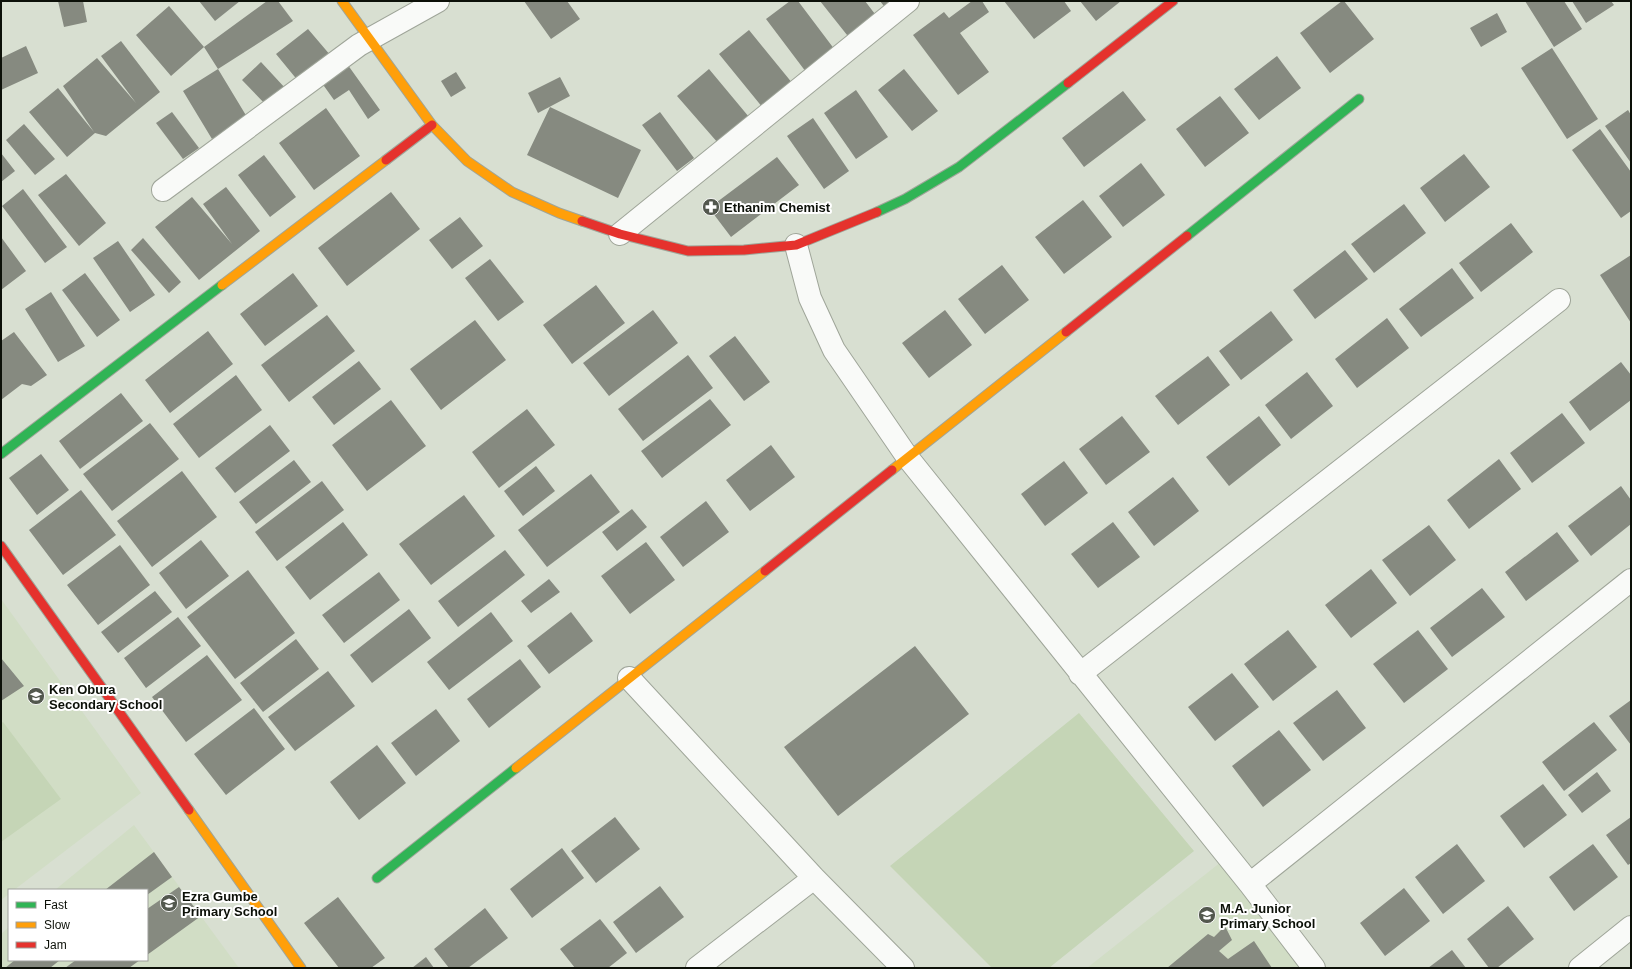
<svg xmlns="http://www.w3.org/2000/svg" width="1632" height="969" viewBox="0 0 1632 969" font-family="Helvetica,sans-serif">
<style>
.built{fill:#d1ddc5}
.green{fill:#c5d5b6}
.building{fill:#868a80}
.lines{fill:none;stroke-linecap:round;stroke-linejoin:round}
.street-casing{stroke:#9fa599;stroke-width:24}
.fast-casing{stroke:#9fa599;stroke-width:11}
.slow-casing{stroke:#9fa599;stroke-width:11}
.jam-casing{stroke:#9fa599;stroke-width:11}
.street{stroke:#f9faf8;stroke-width:22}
.fast{stroke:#30b455;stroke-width:9}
.slow{stroke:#ff9f0a;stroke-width:9}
.jam{stroke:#e5322d;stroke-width:9}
.labels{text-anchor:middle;stroke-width:4;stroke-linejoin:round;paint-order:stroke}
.poi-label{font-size:13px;font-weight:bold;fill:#0c1008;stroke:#fff;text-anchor:start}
</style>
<rect width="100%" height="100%" fill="#d8dfd1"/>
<!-- built -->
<path class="built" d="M1,599L141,793L14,890H9V894L1,900Z
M134,825L239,968H1V934L9,927V960H147V890H55Z
M1221,862L1300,968H1087Z"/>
<!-- green -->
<path class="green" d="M1079,713L1194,851L1049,968H992L890,866Z
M3,722L61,799L1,842V723Z"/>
<!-- building -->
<path class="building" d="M58,1H83L87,22L64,27Z
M199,1H240L215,21Z
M267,1H278L293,21L218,69L204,47Z
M524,1H567L580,19L551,39Z
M790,1H798L838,54L809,76L766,19Z
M820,1H865L878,18L851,40Z
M880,1H899L887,10Z
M972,1H982L989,12L960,33L989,72L958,95L913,35L944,12L949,18Z
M1004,1H1064L1071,11L1034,39Z
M1080,1H1121L1096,21Z
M1342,1H1344L1374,39L1330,73L1300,33Z
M1525,1H1564L1582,29L1554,47Z
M1572,1H1611L1614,5L1586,23Z
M169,6L204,47L171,76L136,35Z
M1497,13L1507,32L1481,47L1470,28Z
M308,29L331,56L299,82L276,54Z
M749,30L793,84L763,108L719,54Z
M121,41L160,92L106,136L95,133L67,157L29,112L58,88L94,132L63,86L97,58L136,103L101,56Z
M26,46L38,73L1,90V58Z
M1552,48L1598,119L1567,139L1521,68Z
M1277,56L1301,88L1259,120L1234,89Z
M345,61L380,110L368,119L349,90L334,100L319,79Z
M261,62L286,89L267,106L242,80Z
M218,69L247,117L212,139L183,91Z
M709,69L749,117L718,143L677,96Z
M904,69L938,111L912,131L878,90Z
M456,72L466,88L451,97L441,81Z
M560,77L570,96L538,113L528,93Z
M856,90L888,137L856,159L824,113Z
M1123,91L1146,120L1084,167L1062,138Z
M1220,96L1249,133L1205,167L1176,129Z
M550,107L641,150L618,198L527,155Z
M326,108L360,156L314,190L279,143Z
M1628,110L1631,115V163L1605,126Z
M172,112L199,148L183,159L156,123Z
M660,112L694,158L677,171L642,125Z
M813,118L849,171L824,189L787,136Z
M24,124L55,159L35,175L6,140Z
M1600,129L1631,172V211L1621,218L1572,150Z
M1,153L15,171L1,182Z
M1464,154L1490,187L1445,222L1420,188Z
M264,155L296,197L270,217L238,175Z
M777,157L799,185L731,237L709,208Z
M1141,163L1165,195L1123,227L1099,196Z
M66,174L106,223L79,246L38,195Z
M226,187L260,231L199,280L155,227L192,197L232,244L203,204Z
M23,189L67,247L45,263L2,206Z
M391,192L420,229L347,286L318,248Z
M1083,200L1112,237L1064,274L1035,237Z
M1404,204L1426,233L1374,273L1351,244Z
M460,217L483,246L452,269L429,240Z
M1511,223L1533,252L1481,292L1459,263Z
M1,237L26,271L1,290Z
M143,238L181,282L169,293L131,250Z
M118,241L155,295L130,312L93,258Z
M1345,250L1368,279L1315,319L1293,290Z
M1631,255V323L1600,275Z
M490,259L524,302L498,321L465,278Z
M1002,265L1029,300L985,334L958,299Z
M1452,268L1474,298L1421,337L1399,309Z
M85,273L120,320L97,337L62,290Z
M293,273L318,306L265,346L240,314Z
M596,285L625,323L572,364L543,325Z
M51,292L85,346L58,362L25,309Z
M653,310L678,343L609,396L583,363Z
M945,310L972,345L929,378L902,343Z
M1271,311L1293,340L1241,380L1219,351Z
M327,315L355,351L289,402L261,365Z
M1387,318L1409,348L1357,388L1335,359Z
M475,320L506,360L441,410L410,369Z
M208,331L233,364L170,413L145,380Z
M14,332L47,375L31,386L22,384L1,400V341Z
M735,336L770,382L744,401L709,356Z
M688,355L713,388L643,441L618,409Z
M1208,356L1230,385L1178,425L1155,396Z
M359,361L381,389L334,425L312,397Z
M1621,362L1631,375V400L1590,431L1569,402Z
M1307,372L1333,406L1291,439L1265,405Z
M236,375L262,410L199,458L173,424Z
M121,393L143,421L80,469L59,441Z
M710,399L731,425L662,478L641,451Z
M391,400L426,446L367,491L332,445Z
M527,409L555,445L499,488L472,452Z
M1562,413L1585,443L1532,483L1510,453Z
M1122,416L1150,452L1106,485L1079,449Z
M1259,416L1281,445L1229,486L1206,457Z
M150,423L179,459L112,511L83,474Z
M270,425L290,451L235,493L215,468Z
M771,445L795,477L750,511L726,480Z
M41,454L69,490L37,515L9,478Z
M1499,459L1521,489L1469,529L1447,500Z
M294,460L311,482L256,524L239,502Z
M1064,461L1088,493L1045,526L1021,494Z
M536,466L555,491L523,516L504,491Z
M182,471L217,517L152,567L117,521Z
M591,474L620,512L547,567L518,530Z
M1173,477L1199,511L1154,546L1128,512Z
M322,481L344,510L277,561L255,532Z
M1621,486L1631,500V524L1591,556L1568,526Z
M81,490L116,535L63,575L29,530Z
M464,495L495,536L431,585L399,544Z
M706,501L729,532L683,567L660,537Z
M632,509L647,527L617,551L602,532Z
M343,522L368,555L310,600L285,567Z
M1113,522L1140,557L1098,588L1071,554Z
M1429,525L1456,560L1410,596L1382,560Z
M1557,532L1579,561L1526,601L1505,572Z
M201,540L229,576L186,609L159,573Z
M646,542L675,580L630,614L601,576Z
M120,545L150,585L98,625L67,585Z
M505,550L525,575L458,627L438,601Z
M1371,569L1397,603L1351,638L1325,605Z
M248,570L295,633L235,679L187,617Z
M379,572L400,600L344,643L322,615Z
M549,579L560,592L531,613L521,601Z
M1482,588L1505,617L1452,657L1430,628Z
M155,591L172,612L118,653L101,632Z
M409,609L431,638L372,683L350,655Z
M491,612L513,641L449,690L427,662Z
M571,612L593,641L549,674L527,646Z
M178,617L201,646L146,688L124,658Z
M1288,630L1317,667L1273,701L1244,664Z
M1418,630L1448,669L1404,703L1373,664Z
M296,639L319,669L263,712L240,683Z
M915,646L969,714L838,816L784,747Z
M207,655L242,700L186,742L152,697Z
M1,658L24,686L1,701Z
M520,659L541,687L489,728L467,699Z
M328,671L355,706L295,751L268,717Z
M1232,673L1259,707L1215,741L1188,707Z
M1337,690L1366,728L1323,761L1293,723Z
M1631,700V745L1609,716Z
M254,708L285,749L226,795L194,754Z
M436,709L460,741L416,776L391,743Z
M1594,722L1617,750L1564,791L1542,762Z
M1279,730L1311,770L1263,807L1232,766Z
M377,745L406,783L359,820L330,782Z
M1597,772L1611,791L1582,813L1568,795Z
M1543,784L1567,815L1524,848L1500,816Z
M615,817L640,849L596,883L571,851Z
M1631,817V863L1628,865L1606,835Z
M1457,844L1485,881L1443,914L1415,877Z
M1593,844L1618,877L1574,911L1549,877Z
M562,848L584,878L532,918L510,889Z
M154,852L172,877L147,895V890H105Z
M660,886L684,917L636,953L613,922Z
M179,887L201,916L147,955V909Z
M1404,888L1430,921L1385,956L1360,923Z
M338,897L385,958L371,968H339L304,923Z
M1508,906L1534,939L1497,968H1489L1467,939Z
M485,908L508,938L468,968H449L434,949Z
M600,919L627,953L608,968H575L560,949Z
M1225,926L1232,940L1219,951L1228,959L1254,941L1272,968H1167L1208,934L1214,937Z
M1452,950L1466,968H1428Z
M426,957L434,968H412Z
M15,960H60L50,968H5Z
M76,960H140L129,968H65Z"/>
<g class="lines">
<defs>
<path id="street" d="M163,190L359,45L438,1
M620,234L908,1
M796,245L810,298L834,350L908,458L1250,884L1314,968
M1080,674L1559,300
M629,678L814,878L903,968
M1250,884L1631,580
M697,968L814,878
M1580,968L1631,927"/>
<path id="fast" d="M877,212L905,199L959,167L1068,83
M1187,236L1359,99
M1,454L222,285
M377,878L516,768"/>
<path id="slow" d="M342,1L432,125L467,161L512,192L559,213L582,221
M222,285L386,160
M892,470L1066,332
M516,768L765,571
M189,810L301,968"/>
<path id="jam" d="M1068,83L1173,1
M386,160L432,125
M582,221L620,234L688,251L744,250L796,245L877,212
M1066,332L1187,236
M1,546L189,810
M765,571L892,470"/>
</defs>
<!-- street casing -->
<use href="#street" class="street-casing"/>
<!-- fast casing -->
<use href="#fast" class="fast-casing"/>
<!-- slow casing -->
<use href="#slow" class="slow-casing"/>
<!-- jam casing -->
<use href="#jam" class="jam-casing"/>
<!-- street -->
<use href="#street" class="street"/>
<!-- fast -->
<use href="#fast" class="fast"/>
<!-- slow -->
<use href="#slow" class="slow"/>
<!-- jam -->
<use href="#jam" class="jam"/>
</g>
<!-- icons -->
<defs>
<symbol id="pharmacy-disc" viewBox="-11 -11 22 22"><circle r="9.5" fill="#53584e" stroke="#fff"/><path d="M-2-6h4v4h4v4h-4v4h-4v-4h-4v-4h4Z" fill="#fff"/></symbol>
<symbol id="school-disc" viewBox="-11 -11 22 22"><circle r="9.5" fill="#53584e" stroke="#fff"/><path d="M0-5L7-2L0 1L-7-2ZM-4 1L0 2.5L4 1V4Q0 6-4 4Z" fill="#fff"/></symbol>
</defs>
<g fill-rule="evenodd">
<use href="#pharmacy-disc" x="701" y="197" width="20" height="20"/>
<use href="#school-disc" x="26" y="686" width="20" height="20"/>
<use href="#school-disc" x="159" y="893" width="20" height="20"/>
<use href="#school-disc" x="1197" y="905" width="20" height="20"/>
</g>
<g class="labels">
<!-- poi labels -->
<g class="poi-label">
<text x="724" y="212">Ethanim Chemist</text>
<text x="49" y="694">Ken Obura<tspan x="49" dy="15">Secondary School</tspan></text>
<text x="182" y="901">Ezra Gumbe<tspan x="182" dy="15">Primary School</tspan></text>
<text x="1220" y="913">M.A. Junior<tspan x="1220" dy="15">Primary School</tspan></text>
</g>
</g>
<!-- border -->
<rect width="1632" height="969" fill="none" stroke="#0c1008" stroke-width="4"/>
<!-- legend -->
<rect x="8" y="889" width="140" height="72" fill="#ffffff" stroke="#9e9f9c"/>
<rect x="16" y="902" width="20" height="6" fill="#30b455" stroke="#9e9f9c"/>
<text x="44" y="909" font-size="12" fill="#0c1008">Fast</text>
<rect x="16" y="922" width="20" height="6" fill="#ff9f0a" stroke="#9e9f9c"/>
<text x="44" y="929" font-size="12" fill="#0c1008">Slow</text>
<rect x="16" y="942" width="20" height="6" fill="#e5322d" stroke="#9e9f9c"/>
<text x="44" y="949" font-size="12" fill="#0c1008">Jam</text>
</svg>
